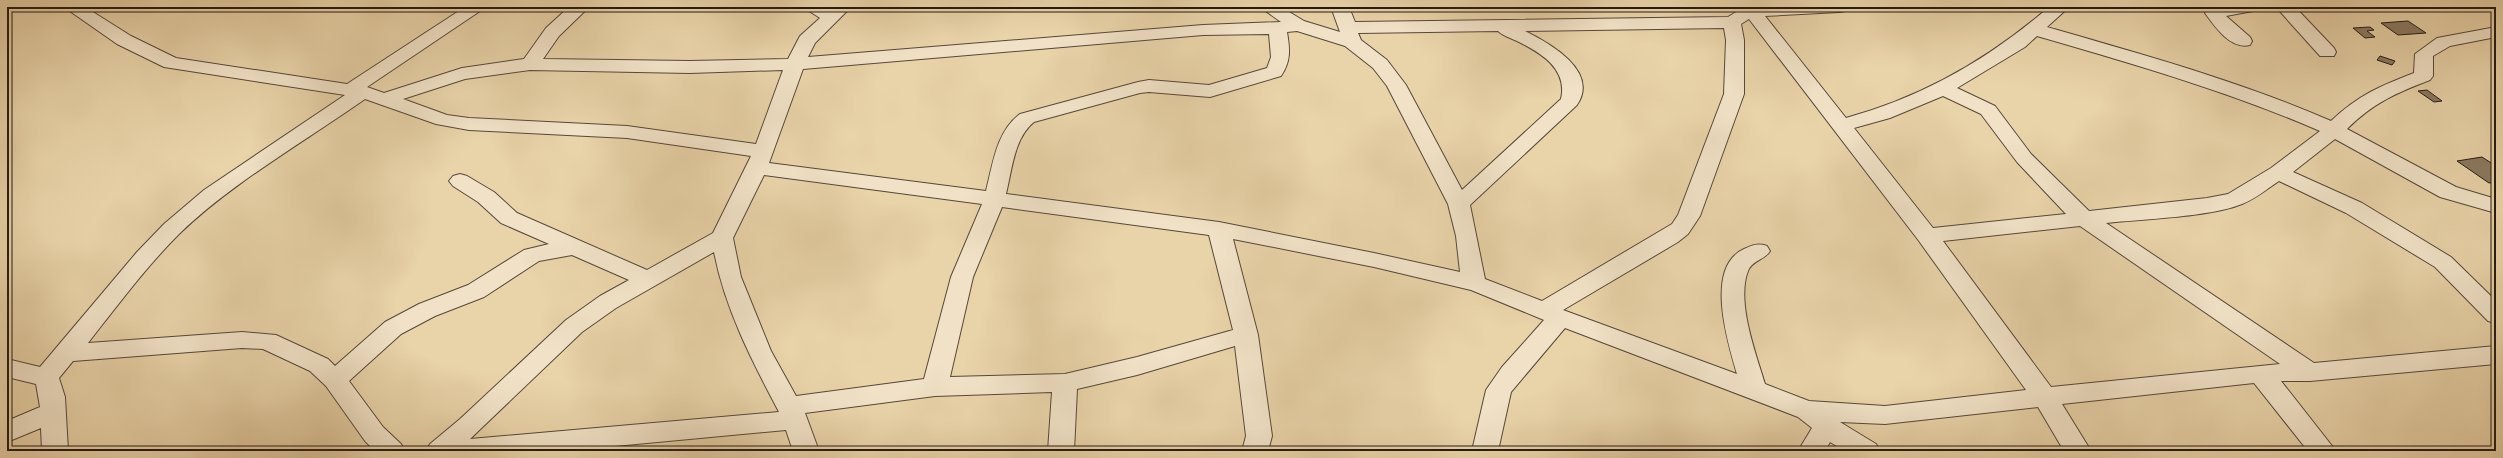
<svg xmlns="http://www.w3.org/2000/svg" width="2503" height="458" viewBox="0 0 2503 458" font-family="'IM FELL English',serif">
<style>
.building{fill:#8b7a61;stroke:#251a14}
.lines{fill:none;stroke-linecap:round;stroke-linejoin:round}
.minor-casing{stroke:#564839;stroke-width:2}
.minor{fill:#f1e2c7;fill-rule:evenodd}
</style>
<rect width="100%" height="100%" fill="#e9d3a9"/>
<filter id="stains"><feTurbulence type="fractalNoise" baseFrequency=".005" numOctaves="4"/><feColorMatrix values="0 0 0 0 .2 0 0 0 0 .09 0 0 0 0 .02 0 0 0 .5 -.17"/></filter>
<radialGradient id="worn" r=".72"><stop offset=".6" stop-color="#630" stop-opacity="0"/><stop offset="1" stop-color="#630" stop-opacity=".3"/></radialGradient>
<!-- building -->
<path class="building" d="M2408,21L2426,33L2398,35L2381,23Z
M2370,27L2374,30L2367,31L2375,37L2365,38L2353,28Z
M2380,56L2395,61L2392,65L2377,60Z
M2427,90L2442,101L2434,102L2418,91Z
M2482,157L2496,166V182L2489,183L2457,161Z"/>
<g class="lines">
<defs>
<path id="minor" d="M64,7H85L131,36L176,58L347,84L465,7H486L367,87L384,93L462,68L524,59L546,28L569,7H589L559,36L543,59L690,61L788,59L800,36L820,18L803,7L830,9L851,7L815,43L808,57L1203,25L1281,22L1260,7H1281L1304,21L1340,32L1331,7H1349L1355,22L1728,17L1741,9L1740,7H1848L1845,11L1839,12L1765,16L1846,118C1923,97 1989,59 2049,7H2069L2047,27C2144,55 2239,81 2331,121C2359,95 2378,87 2414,73L2415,54L2437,38L2496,27V37L2450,46L2433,56V76L2430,80C2396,93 2373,103 2347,129L2456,187L2496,199V213L2440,197L2335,139L2293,172L2362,203L2451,257L2496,301V323L2488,321L2435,267L2346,213L2279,181C2267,189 2255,199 2242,204C2210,217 2143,219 2106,223L2314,363L2496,346V364L2310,381H2281L2336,451H2308L2254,383L2062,404L2091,451H2064L2038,407L1885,424L1840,422L1876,444L1880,451H1845L1830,442L1825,451H1798L1812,428L1798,417L1565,328L1511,392L1498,451H1472L1486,390L1502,367L1544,320L1471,290L1374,267L1233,239L1258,335L1272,436L1268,451H1242L1246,436L1235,346L1137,375L1077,389L1074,451H1048L1052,392L935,396L805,413L819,451H793L786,430L562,451H426L430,444L460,419L566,320L600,296L629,280L572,255L539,261L484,297L435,316L401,334L349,381L383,427L401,444L405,451H375L365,441L326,386L310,371L263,349L242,348L73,361L59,378L65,397L68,451H42L41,428L7,442V421L40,407L36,384L7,377V359L40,367L137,252L164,224L204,190L345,95L164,67L117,44ZM1749,19L1919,241L2026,390L1885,406L1809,401L1765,384C1756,354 1736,302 1748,271C1752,260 1765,260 1770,251L1767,246C1758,243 1752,245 1744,249C1704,267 1728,343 1737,374L1563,310L1678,242L1688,234L1700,216L1744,94V40L1741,24ZM1724,28L1726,40L1724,94L1678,215L1672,224L1542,301L1485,279L1470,205L1577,105C1600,71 1549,43 1525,31ZM1297,31L1345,46L1373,68L1387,86L1448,204L1456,236L1460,272L1374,253L1219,222L1006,194C1012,170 1014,138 1034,122L1140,93L1149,92L1210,97L1281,76C1291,61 1290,50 1287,32ZM1498,31C1503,36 1511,38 1517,41C1541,53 1568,69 1561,99L1462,190L1406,85L1387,60L1361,40L1358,33ZM1269,34L1271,57L1267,68L1209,85L1149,80L1138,82L1020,114C996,132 993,164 986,191L769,163L803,69L1203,35ZM2037,36C2133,64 2228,91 2320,131L2271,168L2228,194L2207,198L2089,211L2031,154L1995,106L1957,88L2025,47ZM530,70L690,73L783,70L756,144L627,126L469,118L447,115L403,99L465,79ZM1943,96L1981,114L2017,162L2066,214L1933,228L1854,128L1890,118ZM365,99L436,124L469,130L627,138L751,156L713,233L647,270L517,213L494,192L467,176L460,174L453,176L449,181L453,186L478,202L501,223L549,244L524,250L468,285L419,304L385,322L335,366L328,359L276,335L242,332L88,343C117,306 146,267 179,234C233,182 304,142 365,99ZM764,175L982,204L951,277L924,379L796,396L771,351L741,277L733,238ZM1002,207L1209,235L1233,330L1137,357L1065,374L950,377L973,277ZM2080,226L2280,364L2051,387L1943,241ZM714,252C725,309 752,361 779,412L470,439L582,332L616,308Z
M2217,7H2256L2253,11L2226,16L2250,37L2252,41L2250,45C2231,50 2215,27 2205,13L2208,9Z
M2276,7H2295L2334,48L2336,52L2334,56H2320Z"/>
</defs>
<!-- minor casing -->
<use href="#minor" class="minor-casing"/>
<!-- minor -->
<use href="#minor" class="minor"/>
</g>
<!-- margin -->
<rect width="2503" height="458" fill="none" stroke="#e9d3a9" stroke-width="24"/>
<rect x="8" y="8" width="2487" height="442" fill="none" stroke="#251a14" stroke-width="2"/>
<rect x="12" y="12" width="2479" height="434" fill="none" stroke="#251a14"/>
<rect width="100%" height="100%" filter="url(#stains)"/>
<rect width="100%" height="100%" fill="url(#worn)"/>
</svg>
